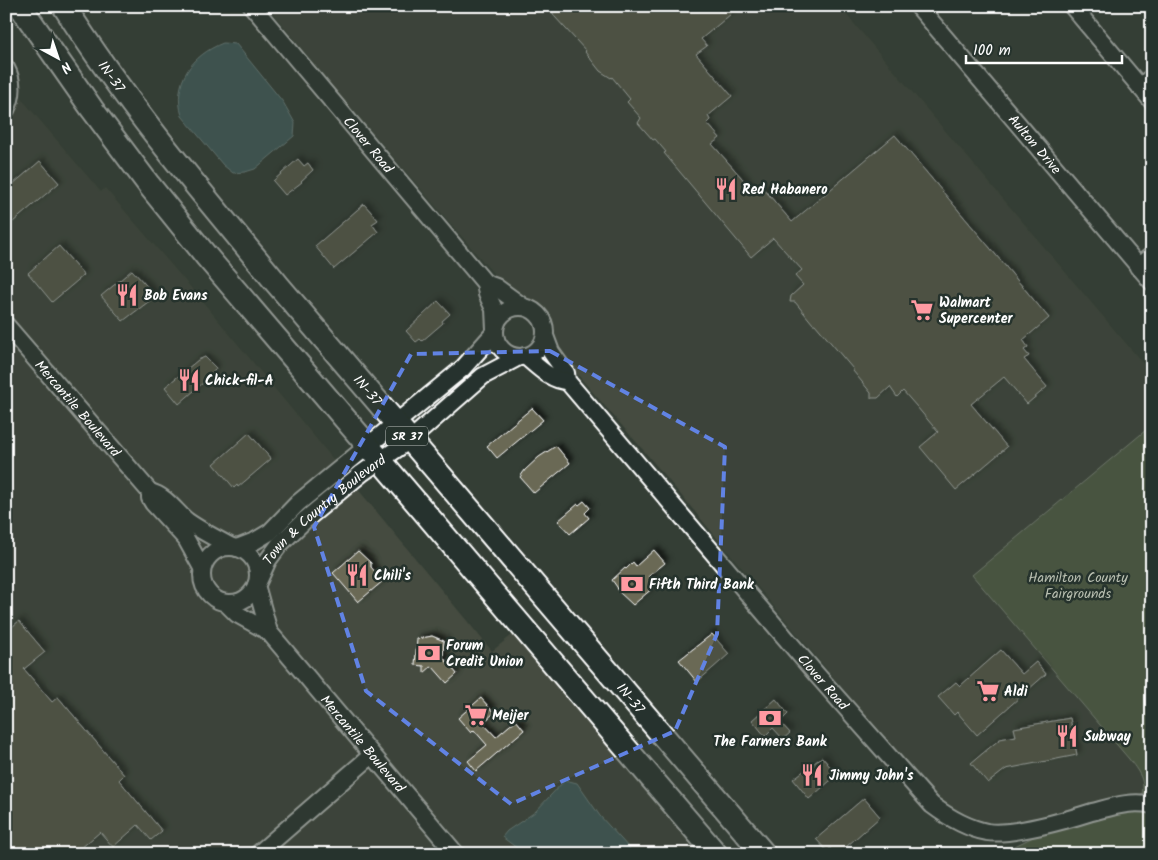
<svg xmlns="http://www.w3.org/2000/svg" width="1158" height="860" viewBox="0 0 1158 860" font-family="Kalam,sans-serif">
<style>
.built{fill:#444b3f}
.green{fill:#616f50;stroke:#b0b7a8}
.water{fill:#486c6e;stroke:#91a7a8}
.building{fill:#6a6955;stroke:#fff;filter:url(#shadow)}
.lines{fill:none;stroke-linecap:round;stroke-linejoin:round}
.minor-casing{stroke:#fff;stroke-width:20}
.highway-casing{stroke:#fff;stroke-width:26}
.minor{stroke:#26332d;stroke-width:16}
.highway{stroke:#26332d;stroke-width:22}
.marked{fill:none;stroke:#6183e4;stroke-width:4;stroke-dasharray:10 6;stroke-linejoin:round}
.labels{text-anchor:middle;stroke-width:5;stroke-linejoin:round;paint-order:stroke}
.shield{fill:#26332d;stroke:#bec2c0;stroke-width:1}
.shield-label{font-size:12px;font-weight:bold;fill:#fff}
.street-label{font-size:14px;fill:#fff;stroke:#26332d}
.poi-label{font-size:14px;font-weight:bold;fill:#fff;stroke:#26332d;text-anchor:start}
.park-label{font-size:14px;fill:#b8beb0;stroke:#26332d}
</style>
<defs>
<filter id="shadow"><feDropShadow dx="4" dy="-4" stdDeviation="2.5" flood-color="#0009"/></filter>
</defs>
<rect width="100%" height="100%" fill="#343e35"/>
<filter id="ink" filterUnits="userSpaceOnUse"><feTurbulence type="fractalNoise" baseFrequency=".02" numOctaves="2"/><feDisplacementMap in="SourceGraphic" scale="10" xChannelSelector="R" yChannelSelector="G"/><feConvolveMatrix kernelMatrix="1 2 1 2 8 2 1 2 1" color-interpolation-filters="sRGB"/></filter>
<g filter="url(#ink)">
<!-- built -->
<path class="built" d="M267,6H839L1152,374V425L972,575L1129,759L1142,777L1144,790L1141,797L1019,825L985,824L958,815L936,800L644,451L569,365L555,344L554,335L533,304L525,300L499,280L334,88Z
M20,97L101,192L105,188L193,290L492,651L517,631L707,854H6V128Z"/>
<!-- green -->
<path class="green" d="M1152,425V800L1141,797C1147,781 1138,771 1129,759L972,575Z
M1122,810L1152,811V854H999L1043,832Z"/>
<!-- water -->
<path class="water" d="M223,43L236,44L283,102L295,123L294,136L255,169L245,172L233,173L223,165L182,116C172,82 192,55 223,43Z
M565,780L577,783L600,816L630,849L632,854H525L502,837L507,831L535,812Z"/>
<!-- building -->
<path class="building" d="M549,6H725L731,14L701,39L707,46L696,54L732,96L708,116L710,120L707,123L720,138L712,144L756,194L763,188L792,222L895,135L1049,318L1023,340L1028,347L1024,350L1029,356L1024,359L1047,387L1027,404L1004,377L971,404L1007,447L956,490L920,447L938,432L917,407L903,391L897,397L890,387L878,398H871V393L853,371V369L815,324H813L795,302H790L791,296L803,285L795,276L802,270L773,238L751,257L664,153L666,152L655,139L653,140L638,123L641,118L627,102L630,99L612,77L611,78L600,71L585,52L586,51L555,17Z
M298,159L304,166L308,163L313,170L301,181L302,182L285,195L273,181Z
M40,161L59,183L13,222L6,215V190Z
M364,204L378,220L372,224L378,232L334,269L315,246Z
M59,246L84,275L52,302L28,273Z
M132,270L156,296L123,321L101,296Z
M438,301L450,314L442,321L443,323L422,341L420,339L416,342L406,331Z
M205,357L216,368L211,376L179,404L165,387L198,360Z
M532,408L543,420L497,458L487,446Z
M249,433L271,459L238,487L237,485L234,488L214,464Z
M556,446L570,463L534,493L520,477L525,470L539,457Z
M584,501L590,508L585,513L589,518L570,534L558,521L578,504L579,505Z
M654,550L665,563L649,576L653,580L650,583L654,587L633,605L619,592L617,587L612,580L625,568L626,569L633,562L636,566Z
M358,551L371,563V567L383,581L358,602L333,573Z
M19,621L45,652L24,669L52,702L58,697L124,775L119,780L162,831L151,840L138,825L113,847L100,832L74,854H6V632Z
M712,634L729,654L697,682L679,660Z
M432,636L444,641L443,657L457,674L447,683L432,666L424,673V666L415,665L417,639Z
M1001,650L1022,674L1036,662L1046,674L977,735L957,712L954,715L938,697L956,682L960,686Z
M481,698L494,713L483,723L496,737L516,720L524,730L476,771L468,761L487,745L474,730L471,733L458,718Z
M776,699L788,714L780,722L790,733L783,739L773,728L765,736L752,720Z
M1070,718L1077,755L1006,769L988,783L971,763L1000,739L1016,736L1014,728Z
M822,757L837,775L809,799L793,779Z
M864,798L880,817L838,854H835L830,848L827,851L816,839Z"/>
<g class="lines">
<defs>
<g id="minor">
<path id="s1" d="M252,6L485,283L487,294L494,309L495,329"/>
<path id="s2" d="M918,6L1152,282"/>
<path d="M1072,6L1152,101"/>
<path d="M6,68C14,83 13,96 6,110"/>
<path d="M1140,87L1152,77"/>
<path d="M1138,267L1152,255"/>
<path d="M485,283L496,287L522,306"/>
<circle cx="520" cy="332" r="25"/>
<path id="s3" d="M6,325L150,492V498L153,503L186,539L202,568"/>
<path id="s4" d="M545,336L551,352L566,373L567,381L817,675L932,805C948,817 966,828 987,832C1011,836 1067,820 1092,812C1112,807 1131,800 1152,805"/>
<path d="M525,356C537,366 551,381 567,381"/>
<path d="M150,492C166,496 175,511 187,521C201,531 217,539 232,547"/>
<circle cx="230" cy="575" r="28"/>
<path d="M237,548L255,541L270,532L298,503L463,368L495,332"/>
<path id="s5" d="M258,582L268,560L279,545L305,520L362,473L410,440L483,376L519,357"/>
<path d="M256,585L269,632"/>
<path id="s6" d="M226,603L237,614L269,632L456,854"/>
<path d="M258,854L372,755"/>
</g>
<g id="highway">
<path d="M20,6L92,109L149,185L207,257L716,854"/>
<path id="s7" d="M64,6C126,104 204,196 278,285L764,854"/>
</g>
</defs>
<!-- minor casing -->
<use href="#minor" class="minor-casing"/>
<!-- highway casing -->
<use href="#highway" class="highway-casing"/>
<!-- minor -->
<use href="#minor" class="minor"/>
<!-- highway -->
<use href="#highway" class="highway"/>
</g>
</g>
<!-- marked area -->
<path d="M0 0H1158V860H0ZM550,351L725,447L717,634L675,731L511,804L366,691L314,527L411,354Z" fill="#343e35" fill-opacity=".55" fill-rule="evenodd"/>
<path class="marked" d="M550,351L725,447L717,634L675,731L511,804L366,691L314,527L411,354Z"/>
<!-- icons -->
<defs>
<symbol id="restaurant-bare" viewBox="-9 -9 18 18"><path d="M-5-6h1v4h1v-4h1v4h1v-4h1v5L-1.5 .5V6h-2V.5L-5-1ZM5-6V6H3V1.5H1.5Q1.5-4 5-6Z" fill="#ff9aa2" stroke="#26332d" stroke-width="2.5" paint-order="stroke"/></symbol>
<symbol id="supermarket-bare" viewBox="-9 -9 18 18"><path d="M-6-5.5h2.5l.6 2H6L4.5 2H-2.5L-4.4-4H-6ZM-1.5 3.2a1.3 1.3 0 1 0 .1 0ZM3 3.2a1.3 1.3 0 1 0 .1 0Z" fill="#ff9aa2" stroke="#26332d" stroke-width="2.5" paint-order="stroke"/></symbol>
<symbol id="bank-bare" viewBox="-9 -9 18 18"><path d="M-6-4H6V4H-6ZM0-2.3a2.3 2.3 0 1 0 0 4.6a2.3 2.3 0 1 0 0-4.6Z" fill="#ff9aa2" stroke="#26332d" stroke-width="2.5" paint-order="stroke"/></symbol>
</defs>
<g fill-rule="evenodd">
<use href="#restaurant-bare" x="710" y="173" width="32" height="32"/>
<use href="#restaurant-bare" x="111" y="279" width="32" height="32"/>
<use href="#supermarket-bare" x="906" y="294" width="32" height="32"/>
<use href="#restaurant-bare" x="173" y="364" width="32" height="32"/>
<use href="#restaurant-bare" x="341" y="559" width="32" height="32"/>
<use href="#bank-bare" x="616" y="568" width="32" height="32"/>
<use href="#bank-bare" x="413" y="637" width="32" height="32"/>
<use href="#supermarket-bare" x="972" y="675" width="32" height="32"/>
<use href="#supermarket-bare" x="460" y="699" width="32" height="32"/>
<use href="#bank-bare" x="754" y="702" width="32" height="32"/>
<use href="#restaurant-bare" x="1051" y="720" width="32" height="32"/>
<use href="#restaurant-bare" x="796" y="759" width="32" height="32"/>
</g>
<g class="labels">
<!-- shield labels -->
<rect class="shield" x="386" y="426.5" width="42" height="19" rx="4"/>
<g class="shield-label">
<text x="407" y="440">SR 37</text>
</g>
<!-- street labels -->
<g class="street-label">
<text dy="5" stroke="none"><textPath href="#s7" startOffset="85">IN-37</textPath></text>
<text dy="5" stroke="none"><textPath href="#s2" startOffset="181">Aulton Drive</textPath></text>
<text dy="5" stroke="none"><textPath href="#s1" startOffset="181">Clover Road</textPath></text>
<text dy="5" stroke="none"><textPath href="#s7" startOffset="490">IN-37</textPath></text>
<text dy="5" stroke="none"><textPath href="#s3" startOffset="110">Mercantile Boulevard</textPath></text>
<text dy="5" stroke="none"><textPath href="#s5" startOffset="100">Town &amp; Country Boulevard</textPath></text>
<text dy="5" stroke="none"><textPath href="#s4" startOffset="446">Clover Road</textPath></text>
<text dy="5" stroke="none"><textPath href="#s7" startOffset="895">IN-37</textPath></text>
<text dy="5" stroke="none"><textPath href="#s6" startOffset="198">Mercantile Boulevard</textPath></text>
</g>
<!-- poi labels -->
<g class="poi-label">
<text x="742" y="194">Red Habanero</text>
<text x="144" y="300">Bob Evans</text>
<text x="939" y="307">Walmart<tspan x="939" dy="16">Supercenter</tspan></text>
<text x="205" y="385">Chick-fil-A</text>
<text x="374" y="580">Chili's</text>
<text x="649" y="589">Fifth Third Bank</text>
<text x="446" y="650">Forum<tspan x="446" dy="16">Credit Union</tspan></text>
<text x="1004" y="696">Aldi</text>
<text x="492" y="720">Meijer</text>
<text x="1084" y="741">Subway</text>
<text x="770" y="746" text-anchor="middle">The Farmers Bank</text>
<text x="829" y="780">Jimmy John's</text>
</g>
<!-- park labels -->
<g class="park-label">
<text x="1078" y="582">Hamilton County<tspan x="1078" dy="16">Fairgrounds</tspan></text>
</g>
</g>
<!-- margin -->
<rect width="1158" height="860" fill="none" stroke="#26332d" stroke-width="25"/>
<rect x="12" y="12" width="1133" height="835" fill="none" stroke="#fff" stroke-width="2" filter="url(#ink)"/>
<!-- north arrow -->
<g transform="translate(58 58) rotate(140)" stroke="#26332d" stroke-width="4" paint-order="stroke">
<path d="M0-4L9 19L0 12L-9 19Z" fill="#ffffff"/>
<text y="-8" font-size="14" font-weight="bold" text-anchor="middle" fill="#ffffff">N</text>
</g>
<!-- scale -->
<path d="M966 55v8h156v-8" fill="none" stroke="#ffffff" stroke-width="2.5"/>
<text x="973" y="55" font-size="15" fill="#ffffff" stroke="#26332d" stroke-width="4" paint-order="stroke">100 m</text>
</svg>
